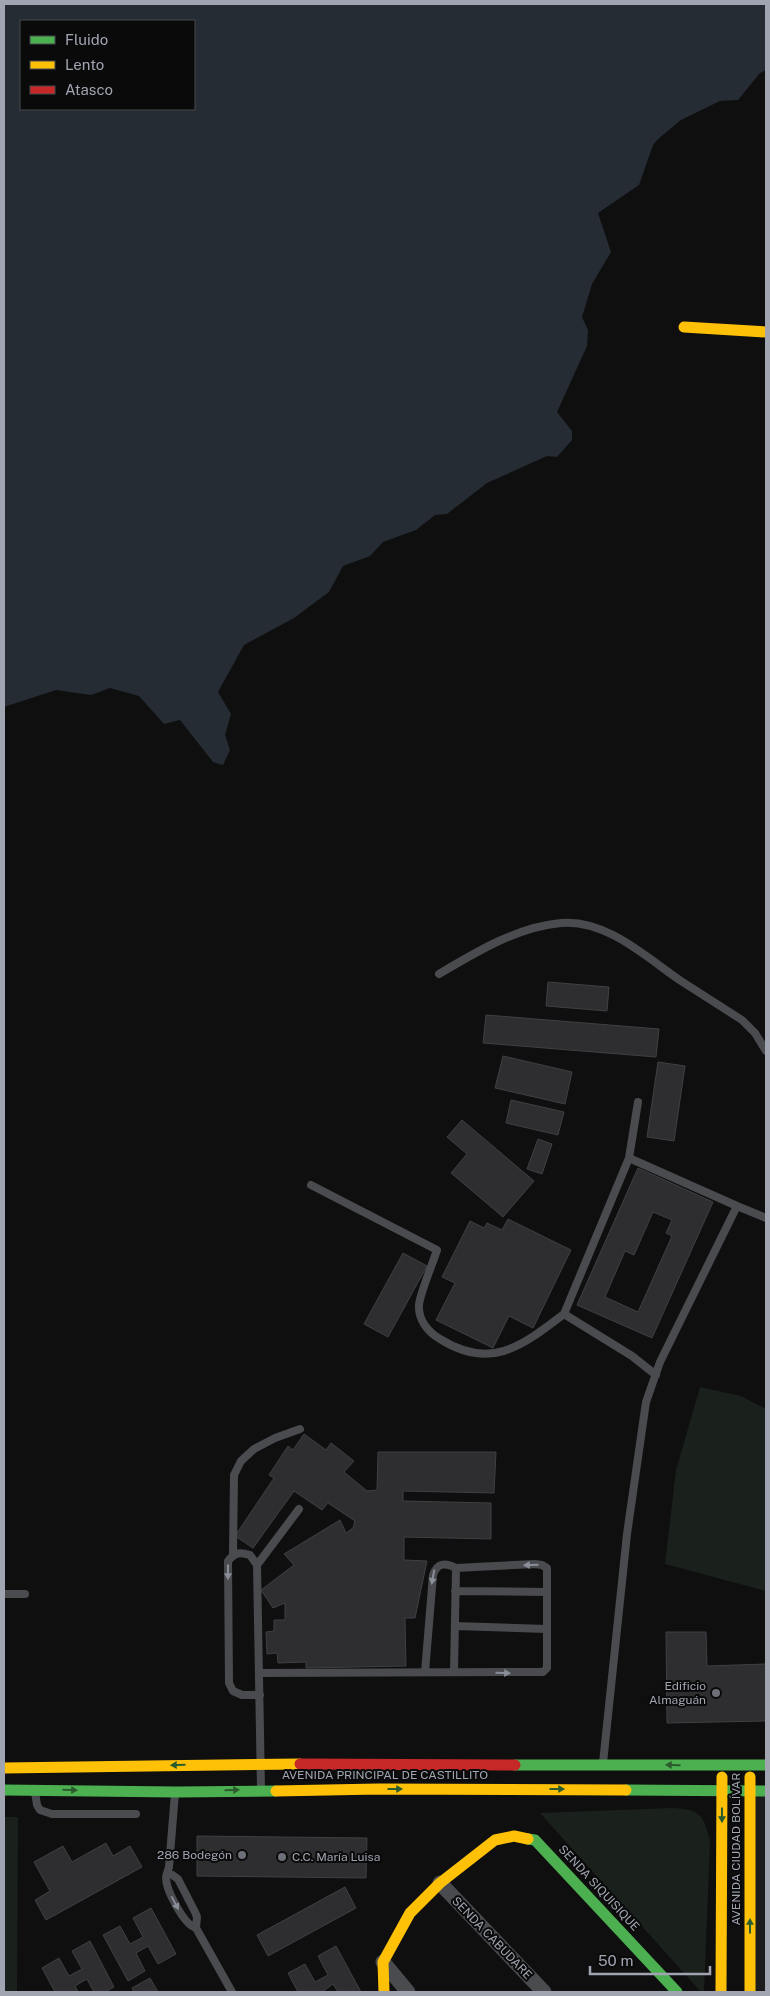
<svg xmlns="http://www.w3.org/2000/svg" width="770" height="1996" viewBox="0 0 770 1996" font-family="'Public Sans',sans-serif">
<style>
.built{fill:#1c1c1e}
.green{fill:#1a201b}
.water{fill:#262c33;fill-rule:evenodd}
.building{fill:#2e2e30;stroke:#3e4044;fill-rule:evenodd}
.lines{fill:none;stroke-linecap:round;stroke-linejoin:round}
.lane{stroke:#4a4b4f;stroke-width:8}
.street{stroke:#4a4b4f;stroke-width:15}
.fast{stroke:#4caf50;stroke-width:11}
.slow{stroke:#ffc107;stroke-width:11}
.jam{stroke:#c62828;stroke-width:11}
.oneway{fill:#8a8e98}
.oneway2{fill:#2b5c2e}
.poi-dot{fill:#6d7079;stroke:#0a0a0b;stroke-width:2}
.labels{text-anchor:middle;stroke-width:4;stroke-linejoin:round;paint-order:stroke}
.poi-label{font-size:12px;fill:#a0a5b1;stroke:#0a0a0b;text-anchor:end}
.street-label{font-size:12px;fill:#a0a5b1;stroke:#0a0a0b}
</style>
<rect width="100%" height="100%" fill="#0f0f10"/>
<!-- built -->
<path class="built" d="M750,1791H766V1992H750Z"/>
<!-- green -->
<path class="green" d="M700,1387L741,1396L766,1409V1591L665,1564L676,1470Z
M672,1808C700,1809 704,1815 710,1841L704,1992H701L540,1813Z
M4,1817H18L17,1992H4Z"/>
<!-- water -->
<path class="water" d="M4,4H766V70L760,73L738,100L720,101L681,120L658,139L653,145L639,185L598,213L611,252L592,284L582,317L588,330L587,346L557,412L572,431V440L557,457L547,456L487,483L447,514L435,515L416,530L383,542L370,556L343,566L329,592L294,618L244,645L218,692L231,714L225,735L230,750L223,765L213,762L180,720L164,724L139,696L110,688L91,695L56,690L4,707ZM21,21H194V109H21Z"/>
<!-- building -->
<path class="building" d="M548,982L609,987L607,1011L546,1006Z
M486,1015L659,1029L656,1057L483,1043Z
M503,1056L572,1072L565,1104L495,1088Z
M658,1062L685,1066L674,1141L647,1137Z
M511,1100L564,1112L558,1135L506,1123Z
M462,1120L534,1181L503,1217L451,1173L467,1154L447,1137Z
M538,1139L552,1144L542,1174L527,1169Z
M638,1168L713,1202L652,1338L577,1305ZM653,1212L672,1220L666,1233L672,1236L638,1312L605,1297L625,1251L634,1255Z
M508,1219L571,1250L533,1328L509,1316L493,1348L436,1320L455,1283L442,1277L470,1221L484,1228L487,1223L502,1230Z
M403,1253L427,1266L388,1337L364,1324Z
M304,1434L326,1450L331,1443L354,1461L344,1472L367,1491L377,1490L378,1452H496L494,1493L403,1491V1501L491,1503V1539L404,1537V1560L427,1561L415,1618H405L406,1666L306,1668V1662L278,1663L277,1653L267,1654L266,1632L274,1631V1620H285V1603L273,1608L261,1590L294,1565L284,1554L340,1520L346,1533L353,1528L355,1521L328,1503L322,1510L294,1491L253,1548L235,1536L274,1478L269,1475L288,1446L293,1450Z
M666,1632H706L707,1666L766,1664V1721L667,1723Z
M197,1836L367,1838L366,1878L197,1876Z
M106,1843L113,1856L130,1846L142,1867L46,1920L35,1900L50,1891L34,1862L63,1846L72,1862Z
M345,1887L356,1908L268,1956L257,1935Z
M151,1908L176,1954L158,1964L148,1946L136,1953L145,1971L128,1981L103,1935L120,1926L130,1944L143,1937L133,1918Z
M90,1941L114,1987L105,1992H94L87,1979L75,1986L78,1992H55L42,1968L59,1958L69,1976L82,1969L72,1951Z
M336,1946L361,1992H338L333,1984L322,1992H298L288,1973L305,1964L315,1982L328,1975L318,1956Z
M150,1978L158,1992H134L132,1988Z"/>
<g class="lines">
<!-- lane -->
<path class="lane" d="M439,974C476,952 517,927 561,923C606,919 646,957 681,981C701,994 722,1007 742,1020L755,1033L766,1051
M638,1102L629,1158L564,1314L632,1356L656,1375
M311,1185L437,1250C433,1263 420,1293 419,1305C418,1320 428,1332 440,1339C491,1371 522,1346 564,1314
M737,1206L766,1218
M233,1554L234,1475L241,1461L254,1449L275,1438L300,1429
M257,1565L299,1509
M455,1591L547,1592
M4,1594H25
M455,1626L547,1629
M425,1672L433,1575C437,1563 445,1562 456,1568L454,1672
M259,1673L543,1672L547,1668V1568L542,1565L535,1564L456,1568
M260,1695H242L233,1691L229,1683L228,1561C235,1552 240,1552 250,1555L257,1565L261,1789
M603,1763L627,1534L646,1402L660,1362L737,1206L629,1158
M35,1792L37,1805L40,1810L52,1814H136
M175,1793L169,1867C168,1871 166,1874 166,1878C166,1890 184,1925 196,1928L232,1992
M168,1872L178,1879L195,1912L197,1917L196,1928"/>
<!-- street -->
<path class="street" d="M440,1883L544,1992
M383,1962L408,1992"/>
<!-- fast -->
<path class="fast" d="M515,1765H766
M4,1790L176,1792L276,1791
M626,1790L766,1791
M528,1839L535,1840L677,1992"/>
<!-- slow -->
<path class="slow" d="M684,327L766,332
M4,1768L300,1764
M750,1777V1992
M276,1791L378,1789L626,1790
M384,1992L383,1962L410,1913L440,1883L495,1840L514,1836L528,1839
M721,1992L722,1777"/>
<!-- jam -->
<path class="jam" d="M300,1764L515,1765"/>
</g>
<!-- one-way arrows -->
<defs><path id="oneway-solid" d="M-6-.8H1V-3.2L6.5 0L1 3.2V.8H-6Z" transform="scale(1.25)"/></defs>
<g class="oneway">
<use href="#oneway-solid" transform="translate(531 1565) rotate(179)"/>
<use href="#oneway-solid" transform="translate(228 1572) rotate(90)"/>
<use href="#oneway-solid" transform="translate(433 1577) rotate(100)"/>
<use href="#oneway-solid" transform="translate(503 1673) rotate(1)"/>
<use href="#oneway-solid" transform="translate(175 1903) rotate(62)"/>
</g>
<g class="oneway2">
<use href="#oneway-solid" transform="translate(178 1765) rotate(179)"/>
<use href="#oneway-solid" transform="translate(673 1765) rotate(-179)"/>
<use href="#oneway-solid" transform="translate(395 1789)"/>
<use href="#oneway-solid" transform="translate(557 1789)"/>
<use href="#oneway-solid" transform="translate(70 1790) rotate(1)"/>
<use href="#oneway-solid" transform="translate(232 1790) rotate(-1)"/>
<use href="#oneway-solid" transform="translate(722 1815) rotate(90)"/>
<use href="#oneway-solid" transform="translate(750 1926) rotate(-90)"/>
</g>
<!-- markers -->
<g class="poi-dot">
<circle cx="716" cy="1693" r="5"/>
<circle cx="242" cy="1855" r="5"/>
<circle cx="282" cy="1857" r="5"/>
</g>
<g class="labels">
<!-- poi labels -->
<g class="poi-label">
<text x="706" y="1690">Edificio<tspan x="706" dy="14">Almaguán</tspan></text>
<text x="232" y="1859">286 Bodegón</text>
<text x="292" y="1861" text-anchor="start">C.C. María Luisa</text>
</g>
<!-- street labels -->
<g class="street-label">
<text x="385" y="1779">AVENIDA PRINCIPAL DE CASTILLITO</text>
<text transform="translate(736 1849) rotate(-90)" y="4">AVENIDA CIUDAD BOLÍVAR</text>
<text transform="translate(599 1888) rotate(47)" y="4">SENDA SIQUISIQUE</text>
<text transform="translate(492 1938) rotate(46)" y="4">SENDA CABUDARE</text>
</g>
</g>
<!-- border -->
<rect width="770" height="1996" fill="none" stroke="#a0a5b1" stroke-width="10"/>
<!-- legend -->
<rect x="20" y="20" width="175" height="90" fill="#0a0a0b" stroke="#46484d"/>
<rect x="30" y="36" width="25" height="8" fill="#4caf50" stroke="#46484d"/>
<text x="65" y="45" font-size="15" fill="#a0a5b1">Fluido</text>
<rect x="30" y="61" width="25" height="8" fill="#ffc107" stroke="#46484d"/>
<text x="65" y="70" font-size="15" fill="#a0a5b1">Lento</text>
<rect x="30" y="86" width="25" height="8" fill="#c62828" stroke="#46484d"/>
<text x="65" y="95" font-size="15" fill="#a0a5b1">Atasco</text>
<!-- scale -->
<path d="M590 1966v8h120v-8" fill="none" stroke="#a0a5b1" stroke-width="2.5"/>
<text x="598" y="1966" font-size="15" fill="#a0a5b1" stroke="#0a0a0b" stroke-width="4" paint-order="stroke">50 m</text>
</svg>
